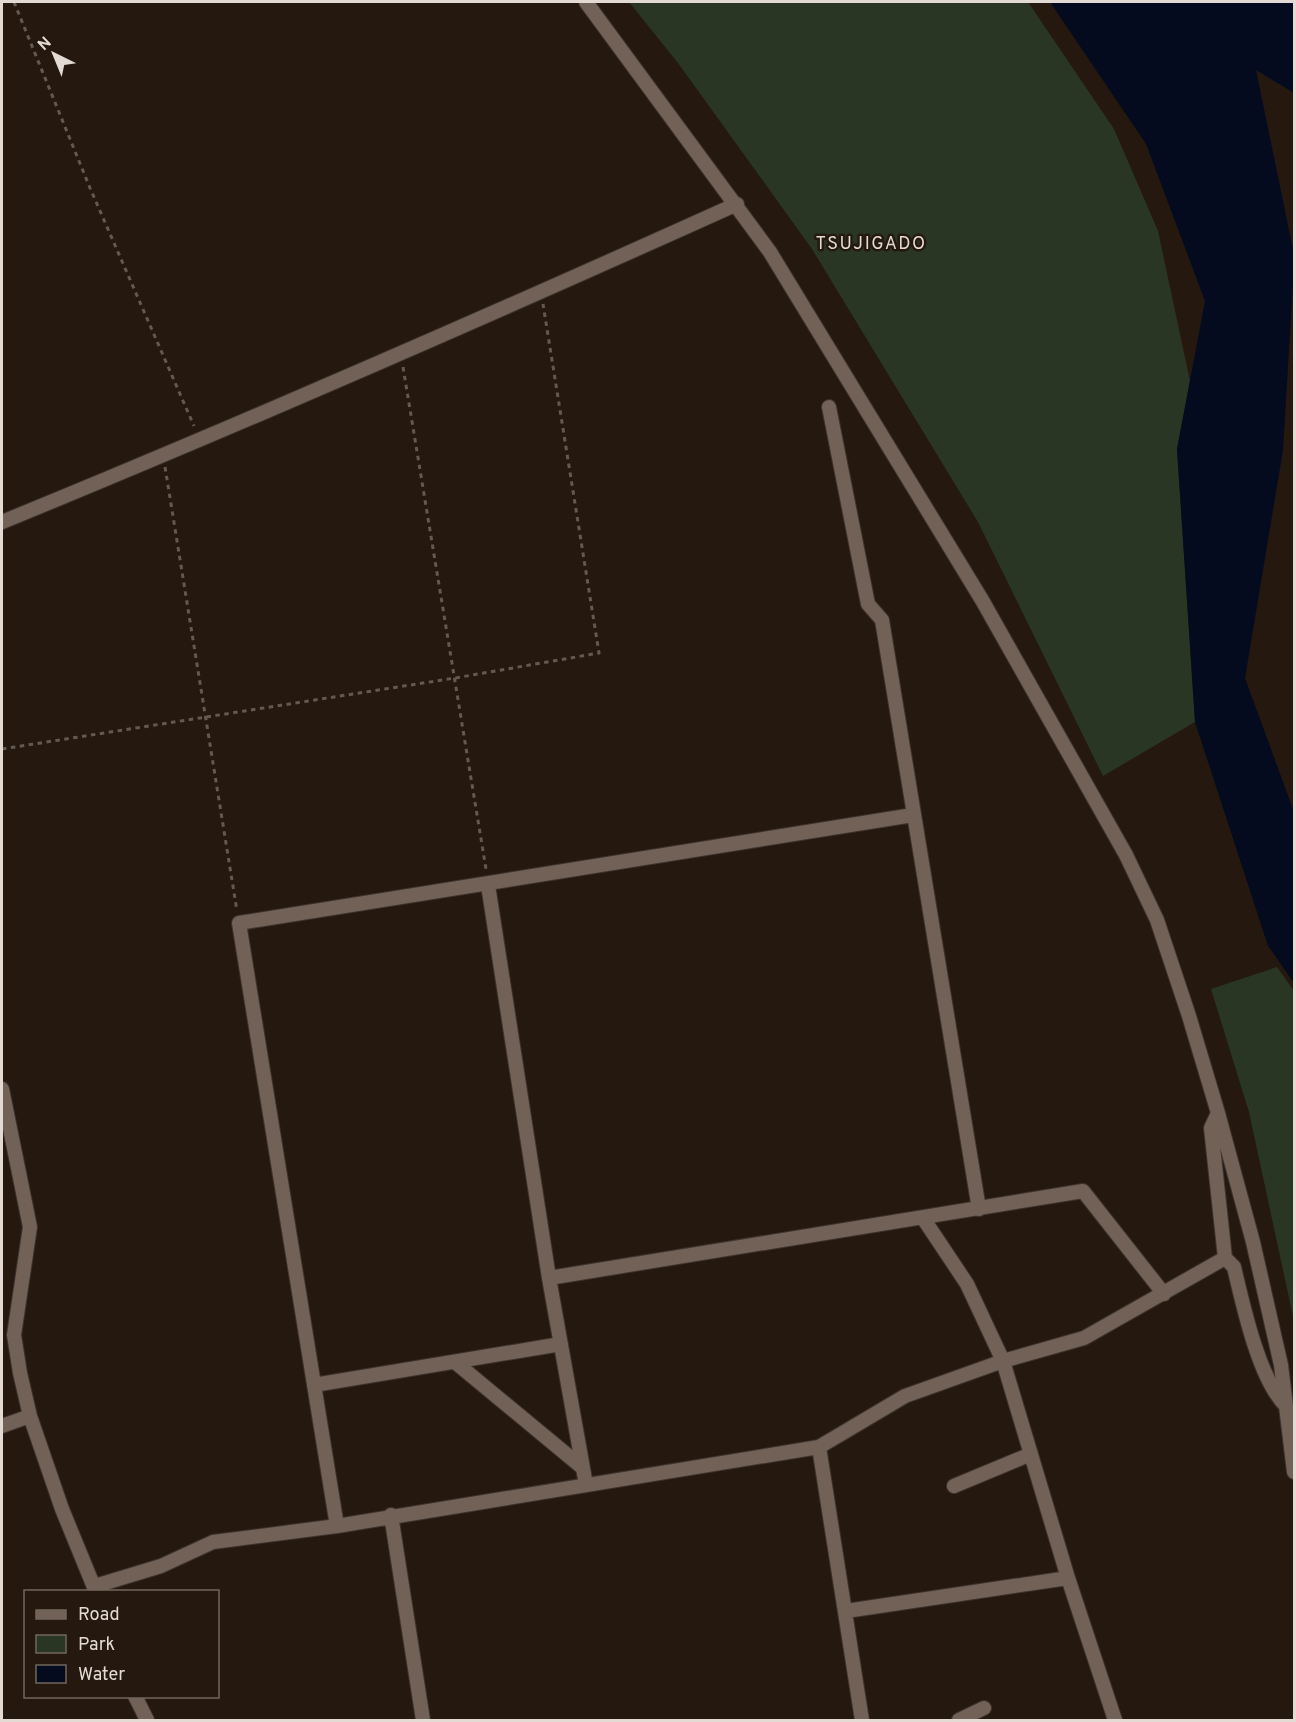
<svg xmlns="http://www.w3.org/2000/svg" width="1296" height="1722" viewBox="0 0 1296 1722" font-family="Overpass,sans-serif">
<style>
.green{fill:#2a3624}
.water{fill:#040b1e}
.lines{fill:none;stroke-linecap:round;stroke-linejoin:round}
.street-casing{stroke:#3d332f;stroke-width:16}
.path{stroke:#645951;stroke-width:3;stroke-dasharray:4.5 4.5;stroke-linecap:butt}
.street{stroke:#716156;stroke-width:14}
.labels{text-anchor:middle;stroke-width:5;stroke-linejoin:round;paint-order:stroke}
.neighbourhood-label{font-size:18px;letter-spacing:1.5px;fill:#e3dad4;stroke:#25190f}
</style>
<rect width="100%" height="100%" fill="#25190f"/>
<!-- green -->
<path class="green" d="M629,2H1028L1114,129L1158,231L1190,381L1177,449L1195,722L1103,776L978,522L812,249L678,63Z
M1277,967L1294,991V1321L1249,1112L1211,989Z"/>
<!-- water -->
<path class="water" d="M1050,2H1294V93L1256,70L1294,254V268L1283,450L1245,678L1294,812V983L1268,946L1195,722L1177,449L1205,301L1146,144Z"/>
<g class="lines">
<defs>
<path id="street" d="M586,2L770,252L982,600L1126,855L1157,920L1189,1016L1218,1113L1253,1242L1281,1365L1294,1472
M829,407L868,604L882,620L979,1209
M2,522C249,421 493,314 737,204
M488,885L549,1278L586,1485
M2,1089L30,1227L14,1335L20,1373L30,1416L62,1509L96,1592
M923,1218L967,1284L1003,1361L1068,1578L1115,1720
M1225,1258L1234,1267C1243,1305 1259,1380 1286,1406
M549,1278L1083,1191L1164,1294
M455,1362L583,1468
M314,1385L561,1344
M2,1426L30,1416
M819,1447L862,1720
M954,1486L1031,1454
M391,1515L423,1720
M337,1526L239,923L913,815
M95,1586L161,1566L213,1542L337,1526L819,1447L905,1396L1003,1361L1084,1338L1225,1258L1211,1128L1218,1113
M846,1611L1068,1578
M135,1696L147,1720
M959,1720L984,1708"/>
</defs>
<!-- street casing -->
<use href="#street" class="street-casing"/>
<!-- path -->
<path class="path" d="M14,2L90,188L194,426
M403,367L486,869
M165,467L237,911
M2,749L455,678L599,653L543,304"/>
<!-- street -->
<use href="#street" class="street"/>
</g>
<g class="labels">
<!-- neighbourhood labels -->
<g class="neighbourhood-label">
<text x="871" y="249">TSUJIGADO</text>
</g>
</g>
<!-- border -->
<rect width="1296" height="1722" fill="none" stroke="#e3dad4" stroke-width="6"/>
<!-- legend -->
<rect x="24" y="1590" width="195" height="108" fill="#25190f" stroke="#71665e" stroke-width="1.5"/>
<rect x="36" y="1610" width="30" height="9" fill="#716156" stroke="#71665e" stroke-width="1.5"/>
<text x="78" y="1620" font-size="18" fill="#e3dad4">Road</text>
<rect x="36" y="1635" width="30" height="18" fill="#2a3624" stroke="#71665e" stroke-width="1.5"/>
<text x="78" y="1650" font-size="18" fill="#e3dad4">Park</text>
<rect x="36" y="1665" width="30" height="18" fill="#040b1e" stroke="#71665e" stroke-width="1.5"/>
<text x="78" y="1680" font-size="18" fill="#e3dad4">Water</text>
<!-- north arrow -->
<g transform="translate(54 54) rotate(317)" stroke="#25190f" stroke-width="4.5" paint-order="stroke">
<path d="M0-4.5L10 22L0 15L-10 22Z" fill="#e3dad4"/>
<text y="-9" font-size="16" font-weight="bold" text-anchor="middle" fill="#e3dad4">N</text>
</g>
</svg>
